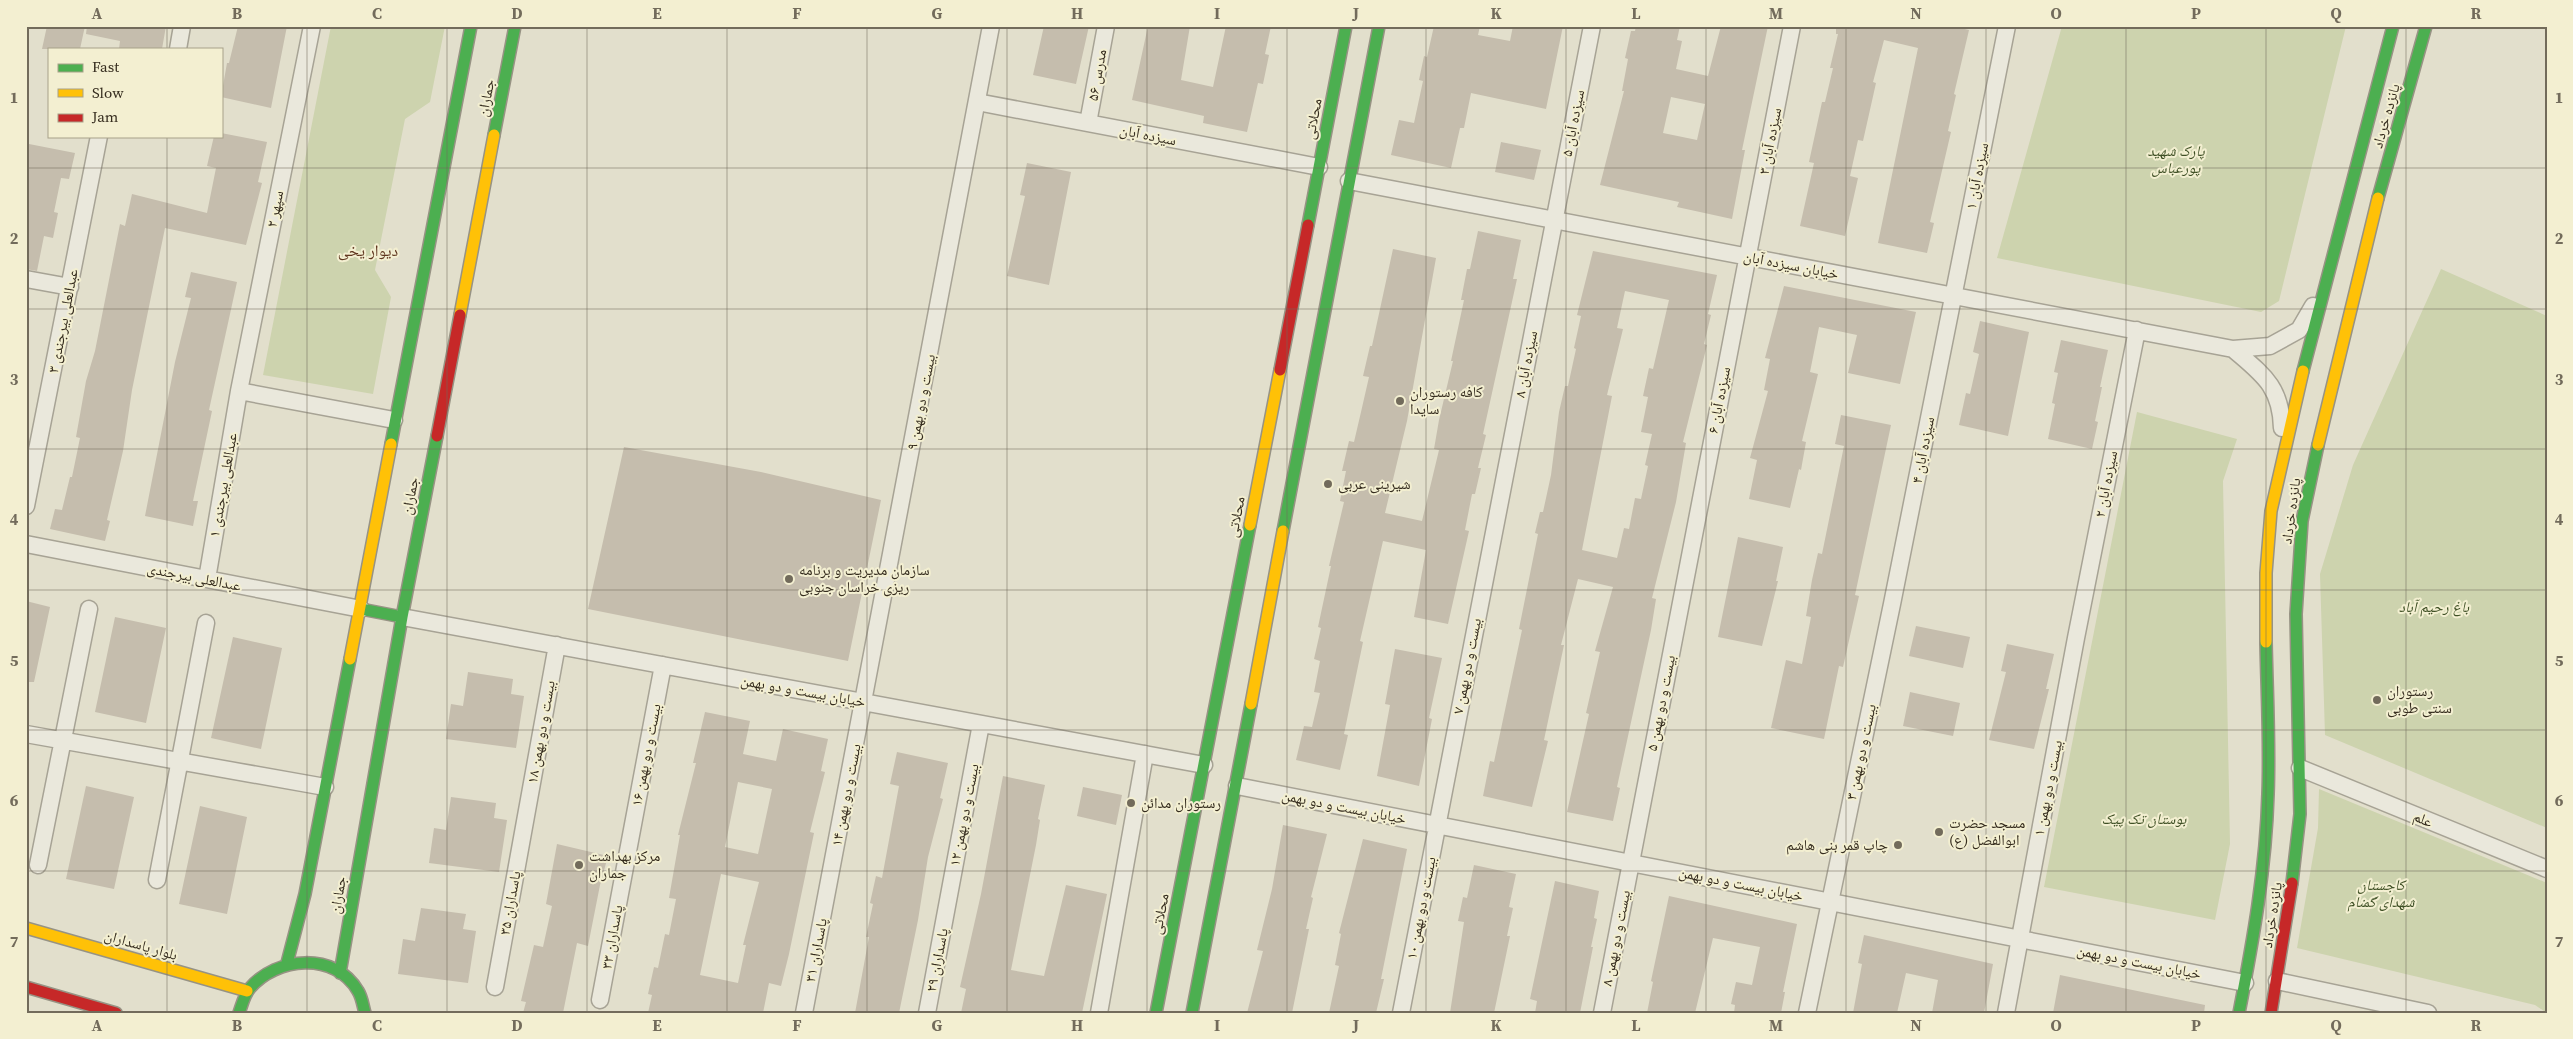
<svg xmlns="http://www.w3.org/2000/svg" width="2573" height="1039" viewBox="0 0 2573 1039" font-family="'Source Serif 4','Noto Naskh Arabic',serif">
<style>
.green{fill:#cdd3ae}
.building{fill:#c5bdad;fill-rule:evenodd}
.lines{fill:none;stroke-linecap:round;stroke-linejoin:round}
.street-casing{stroke:#a7a395;stroke-width:19}
.fast-casing{stroke:#979384;stroke-width:14}
.slow-casing{stroke:#979384;stroke-width:14}
.jam-casing{stroke:#979384;stroke-width:14}
.street{stroke:#eae8dc;stroke-width:16}
.fast{stroke:#4caf50;stroke-width:11}
.slow{stroke:#ffc107;stroke-width:11}
.jam{stroke:#c62828;stroke-width:11}
.grid{fill:none;stroke:#726b5b;stroke-width:1;stroke-opacity:0.55}
.poi-dot{fill:#726b5b;stroke:#f3efd1;stroke-width:2}
.labels{text-anchor:middle;stroke-width:4;stroke-linejoin:round;paint-order:stroke}
.street-label{font-size:15px;fill:#352c1e;stroke:#f3efd1}
.park-label{font-size:15px;font-style:italic;fill:#3f5025;stroke:#f3efd1}
.poi-label{font-size:15px;fill:#352c1e;stroke:#f3efd1;text-anchor:start}
.neighbourhood-label{font-size:16px;fill:#5f361f;stroke:#f3efd1}
.neatline{fill:none;stroke:#726b5b;stroke-width:2}
.grid-label{font-size:16px;text-anchor:middle;font-weight:bold;fill:#726b5b}
</style>
<rect width="100%" height="100%" fill="#e2dfcc"/>
<!-- green -->
<path class="green" d="M331,26H445L430,102L405,119L375,270L391,297L373,394L263,375Z
M2062,26H2346L2279,301L2261,312L1997,258Z
M2441,269L2547,316V828L2325,735L2320,574L2353,465Z
M2137,412L2237,439L2223,481L2230,844L2215,920L2044,887Z
M2319,789L2547,883V1013L2535,1005L2297,948L2318,828Z"/>
<!-- building -->
<path class="building" d="M47,26H85L80,49H42Z
M87,26H166L162,49H119L120,41L86,34Z
M238,26H287L271,108L221,97L227,63H229Z
M1044,26H1089L1076,84L1033,75Z
M1148,26H1190L1181,80L1213,87L1226,26H1271L1265,54L1269,55L1263,84L1258,83L1247,132L1203,123L1204,116L1132,100Z
M1434,26H1480L1478,35L1510,41L1513,26H1563L1546,109L1471,93L1464,128H1460L1451,168L1391,155L1399,120L1414,123L1423,81L1419,80L1424,56L1427,57Z
M1636,26H1680L1677,40L1682,41L1676,69L1708,76L1721,26H1768L1742,150H1745L1732,219L1677,207L1679,202L1600,185L1624,91H1622L1628,59L1625,58L1631,31H1635ZM1671,97L1705,104L1697,140L1663,133Z
M1836,26H1952L1969,30L1954,94L1956,95L1948,131L1951,132L1930,222L1934,223L1927,253L1878,243L1918,48L1884,40L1873,82L1876,83L1863,141L1858,140L1850,176L1858,178L1845,236L1800,226L1814,163L1809,162L1822,102H1825L1833,68H1830L1838,34H1836Z
M221,133L267,142L258,182L262,183L246,245L165,228L132,390L123,451L107,520L110,521L105,541L50,529L55,509L62,510L70,477H72L80,438L76,437L86,381L95,351L120,224L125,226L132,194L207,213L216,168L207,166L214,136H221Z
M1501,142L1541,150L1534,180L1495,172Z
M29,144L75,153L69,179L61,178L54,212L58,213L53,238L44,236L37,271L26,269V158Z
M1027,163L1071,172L1049,285L1007,276L1025,196L1020,195Z
M1478,231L1521,240L1513,279H1517L1483,434L1486,435L1478,468H1481L1475,494H1472L1465,530L1469,531L1448,624L1414,617L1426,550L1383,541L1360,641L1363,642L1344,734L1348,735L1340,770L1296,760L1304,726L1312,727L1320,693L1314,692L1320,661L1314,659L1321,628L1318,627L1331,566H1329L1344,502L1340,501L1346,471H1342L1349,441L1354,442L1361,412L1369,377L1363,376L1370,346H1372L1393,249L1436,258L1407,421L1385,513L1422,521L1439,450L1434,449L1439,420L1453,361H1451L1464,300H1461L1467,269H1470Z
M1593,251L1717,275L1708,314L1711,315L1704,344L1707,345L1683,442L1686,443L1676,502L1652,598L1656,599L1651,630L1617,787L1620,788L1613,821L1567,812L1589,714L1586,713L1600,652L1595,651L1613,587L1578,579L1561,645H1564L1544,740L1548,741L1532,807L1483,796L1490,761L1494,762L1522,630L1519,629L1538,534L1535,533L1540,512H1543L1551,475L1559,412L1565,386H1568L1576,349L1574,348L1581,316L1577,315ZM1625,291L1669,300L1653,369L1649,368L1643,396L1648,397L1641,432L1652,434L1645,465L1648,466L1641,499L1635,498L1629,529L1624,528L1617,558L1582,550L1612,396L1607,395L1623,329L1617,328Z
M191,272L237,282L209,410L212,411L193,501H198L193,526L145,516L175,362L191,298L185,297Z
M1784,286L1916,312L1900,384L1848,373L1857,335L1819,327L1810,372L1818,374L1802,441L1806,442L1801,470L1799,469L1790,508L1749,499L1757,460L1750,458L1768,391L1764,390L1770,359L1765,358Z
M1980,321L2029,332L2008,436L1959,425L1966,393L1970,394L1979,354L1973,352Z
M2061,340L2108,350L2100,387H2102L2095,421L2098,422L2092,449L2048,439L2055,404L2052,403L2058,373L2054,372Z
M1841,415L1891,425L1855,595L1859,596L1843,667L1839,666L1824,739L1771,728L1786,660L1802,664L1811,617L1806,616L1812,580L1818,553L1822,554L1844,446L1835,444Z
M624,447L761,472L881,500L848,661L588,609Z
M1738,537L1783,547L1776,581H1778L1762,646L1718,637Z
M26,601L50,607L34,682H26Z
M115,617L166,628L146,723L95,712Z
M1916,626L1970,637L1963,668L1909,656Z
M233,637L282,648L261,749L211,738Z
M2007,644L2054,654L2046,689H2049L2034,749L1989,740L2006,672L2001,671Z
M1395,649L1442,658L1429,718L1432,719L1419,786L1377,776L1390,705L1385,704Z
M468,672L513,679L511,694L524,696L516,748L446,739L451,704L463,706Z
M1910,692L1960,703L1953,736L1903,726Z
M705,712L750,721L743,754L776,761L783,729L828,739L821,771L825,772L810,832L814,833L789,954L781,986L769,983L763,1013H648L652,995L648,994L654,967L658,968L665,934L669,935L676,899L669,898L680,835H678L696,763H693ZM738,782L772,789L758,854L725,847ZM721,874L759,882L743,945H746L738,983L700,975Z
M897,752L948,763L940,798L943,799L928,857L918,920L899,1013H855L869,937H866L873,904L870,903L876,876L882,878L899,786L890,784Z
M1003,776L1045,785L1038,819L1040,820L1036,845L1011,970L1044,976L1066,885L1107,894L1082,1013H961L966,989L960,987L981,894Z
M86,786L134,797L114,889L66,879Z
M1083,787L1122,795L1116,825L1077,816Z
M451,797L496,803L494,818L507,820L499,872L429,863L434,828L446,830Z
M200,806L247,817L227,914L179,904Z
M1283,825L1327,834L1311,897L1313,898L1306,929H1309L1292,1013H1247L1263,951L1257,950L1272,889Z
M1363,839L1407,849L1381,979H1384L1376,1013H1329L1339,966L1335,965L1341,934L1339,933Z
M557,844L608,856L600,885L588,946L577,943L563,1013H523L526,1002L521,1001L534,945L543,947L552,906L546,904Z
M1474,865L1516,874L1509,907L1513,908L1507,936H1510L1494,1013H1450L1464,922L1458,921L1463,897L1467,898Z
M1555,881L1599,891L1594,918L1597,919L1591,947H1593L1580,1013H1535L1537,1001L1530,999Z
M1669,896L1797,924L1783,992H1785L1781,1013H1734L1735,1005L1731,1004L1736,982L1752,985L1760,947L1713,938L1695,1013H1647L1653,982L1651,981Z
M421,908L466,914L463,929L476,931L468,983L398,974L403,939L415,941Z
M1864,935L1993,964L1984,1013H1932L1938,980L1906,973L1897,1013H1853L1862,964L1858,963Z
M2060,975L2205,1005L2204,1013H2053Z"/>
<g class="lines">
<defs>
<path id="street" d="M178,49L182,26
M977,102L1319,167
M1088,123L1106,26
M1349,181L2233,349L2270,346L2299,330L2313,306
M26,279L70,287
M2233,349C2262,374 2281,386 2282,428
M239,391L394,420
M26,506L99,136
M26,544L361,609
M207,579L239,391L312,26
M402,617L1204,765
M26,734L325,787
M2300,768L2547,869
M1237,786L2245,983
M38,865L89,609
M157,880L206,623
M2277,981L2428,1013
M495,987L557,645
M600,1000L663,665
M804,1013L991,26
M927,1013L981,724
M1099,1013L1145,754
M1401,1013L1592,26
M1602,1013L1792,26
M1807,1013L1892,604L2007,26
M2006,1013L2076,638L2137,330"/>
<path id="fast" d="M494,135L515,26
M2378,198L2426,26
M1308,225L1346,26
M2303,371L2393,26
M391,444L471,26
M1283,531L1379,26
M361,609L402,617
M2292,883L2300,814L2296,614L2302,521L2318,445
M287,963L305,894L350,659
M340,973L402,617L437,436
M239,1013C242,1005 244,995 250,988C276,957 335,951 358,991C362,997 363,1006 365,1013
M1156,1013L1250,525
M1192,1013L1251,704
M2239,1013C2253,941 2266,868 2268,794C2270,744 2267,693 2266,642"/>
<path id="slow" d="M460,315L494,135
M2318,445L2378,198
M1250,525L1280,370
M2266,642V573L2271,511L2303,371
M350,659L391,444
M1251,704L1283,531
M26,928L247,991"/>
<path id="jam" d="M1280,370L1308,225
M437,436L460,315
M26,987L116,1013
M2271,1013L2292,883"/>
</defs>
<!-- street casing -->
<use href="#street" class="street-casing"/>
<!-- fast casing -->
<use href="#fast" class="fast-casing"/>
<!-- slow casing -->
<use href="#slow" class="slow-casing"/>
<!-- jam casing -->
<use href="#jam" class="jam-casing"/>
<!-- street -->
<use href="#street" class="street"/>
<!-- fast -->
<use href="#fast" class="fast"/>
<!-- slow -->
<use href="#slow" class="slow"/>
<!-- jam -->
<use href="#jam" class="jam"/>
</g>
<!-- grid -->
<path class="grid" d="M167,26V49M307,26V1013M447,26V1013M587,26V1013M727,26V1013M867,26V1013M1007,26V1013M1147,26V1013M1287,26V1013M1426,26V1013M1566,26V1013M1706,26V1013M1846,26V1013M1986,26V1013M2126,26V1013M2266,26V1013M2406,26V1013M167,136V1013M26,168H2547M26,309H2547M26,449H2547M26,590H2547M26,730H2547M26,871H2547"/>
<!-- markers -->
<g class="poi-dot">
<circle cx="1400" cy="401" r="5"/>
<circle cx="1328" cy="484" r="5"/>
<circle cx="789" cy="579" r="5"/>
<circle cx="2377" cy="700" r="5"/>
<circle cx="1131" cy="803" r="5"/>
<circle cx="1939" cy="832" r="5"/>
<circle cx="1898" cy="845" r="5"/>
<circle cx="579" cy="865" r="5"/>
</g>
<g class="labels">
<!-- street labels -->
<g class="street-label">
<text transform="translate(1097 75) rotate(-80)" y="5">مدرس ۵۶</text>
<text transform="translate(486 98) rotate(-79)" y="5">جماران</text>
<text transform="translate(2386 116) rotate(-74)" y="5">پانزده خرداد</text>
<text transform="translate(1313 119) rotate(-79)" y="5">محلاتی</text>
<text transform="translate(1573 123) rotate(-79)" y="5">سیزده آبان ۵</text>
<text transform="translate(1148 135) rotate(11)" y="5">سیزده آبان</text>
<text transform="translate(1770 141) rotate(-79)" y="5">سیزده آبان ۳</text>
<text transform="translate(1977 176) rotate(-79)" y="5">سیزده آبان ۱</text>
<text transform="translate(275 209) rotate(-79)" y="5">سپهر ۲</text>
<text transform="translate(1791 265) rotate(11)" y="5">خیابان سیزده آبان</text>
<text transform="translate(63 321) rotate(-79)" y="5">عبدالعلی بیرجندی ۳</text>
<text transform="translate(1526 364) rotate(-79)" y="5">سیزده آبان ۸</text>
<text transform="translate(1719 400) rotate(-79)" y="5">سیزده آبان ۶</text>
<text transform="translate(921 402) rotate(-79)" y="5">بیست و دو بهمن ۹</text>
<text transform="translate(1923 450) rotate(-79)" y="5">سیزده آبان ۴</text>
<text transform="translate(2106 484) rotate(-79)" y="5">سیزده آبان ۲</text>
<text transform="translate(223 485) rotate(-80)" y="5">عبدالعلی بیرجندی ۱</text>
<text transform="translate(410 496) rotate(-79)" y="5">جماران</text>
<text transform="translate(2291 511) rotate(-82)" y="5">پانزده خرداد</text>
<text transform="translate(1236 517) rotate(-79)" y="5">محلاتی</text>
<text transform="translate(194 577) rotate(11)" y="5">عبدالعلی بیرجندی</text>
<text transform="translate(1467 666) rotate(-79)" y="5">بیست و دو بهمن ۷</text>
<text transform="translate(803 691) rotate(10)" y="5">خیابان بیست و دو بهمن</text>
<text transform="translate(1661 703) rotate(-79)" y="5">بیست و دو بهمن ۵</text>
<text transform="translate(541 732) rotate(-80)" y="5">بیست و دو بهمن ۱۸</text>
<text transform="translate(1861 752) rotate(-78)" y="5">بیست و دو بهمن ۳</text>
<text transform="translate(646 755) rotate(-79)" y="5">بیست و دو بهمن ۱۶</text>
<text transform="translate(2048 788) rotate(-79)" y="5">بیست و دو بهمن ۱</text>
<text transform="translate(846 795) rotate(-79)" y="5">بیست و دو بهمن ۱۴</text>
<text transform="translate(1344 807) rotate(11)" y="5">خیابان بیست و دو بهمن</text>
<text transform="translate(964 815) rotate(-79)" y="5">بیست و دو بهمن ۱۲</text>
<text transform="translate(2423 819) rotate(22)" y="5">علم</text>
<text transform="translate(1741 884) rotate(11)" y="5">خیابان بیست و دو بهمن</text>
<text transform="translate(338 895) rotate(-80)" y="5">جماران</text>
<text transform="translate(510 903) rotate(-80)" y="5">پاسداران ۳۵</text>
<text transform="translate(1421 908) rotate(-79)" y="5">بیست و دو بهمن ۱۰</text>
<text transform="translate(1160 914) rotate(-79)" y="5">محلاتی</text>
<text transform="translate(2272 915) rotate(-81)" y="5">پانزده خرداد</text>
<text transform="translate(612 937) rotate(-80)" y="5">پاسداران ۳۳</text>
<text transform="translate(1616 938) rotate(-79)" y="5">بیست و دو بهمن ۸</text>
<text transform="translate(141 945) rotate(16)" y="5">بلوار پاسداران</text>
<text transform="translate(816 950) rotate(-79)" y="5">پاسداران ۳۱</text>
<text transform="translate(937 960) rotate(-79)" y="5">پاسداران ۲۹</text>
<text transform="translate(2139 962) rotate(11)" y="5">خیابان بیست و دو بهمن</text>
</g>
<!-- park labels -->
<g class="park-label">
<text x="2176" y="156">پارک شهید<tspan x="2176" dy="17">پورعباس</tspan></text>
<text x="2434" y="612">باغ رحیم آباد</text>
<text x="2144" y="824">بوستان تک پیک</text>
<text x="2381" y="890">کاجستان<tspan x="2381" dy="17">شهدای گمنام</tspan></text>
</g>
<!-- poi labels -->
<g class="poi-label">
<text x="1410" y="397">کافه رستوران<tspan x="1410" dy="17">سایدا</tspan></text>
<text x="1338" y="489">شیرینی عربی</text>
<text x="799" y="575">سازمان مدیریت و برنامه<tspan x="799" dy="17">ریزی خراسان جنوبی</tspan></text>
<text x="2387" y="696">رستوران<tspan x="2387" dy="17">سنتی طوبی</tspan></text>
<text x="1141" y="808">رستوران مدائن</text>
<text x="1949" y="828">مسجد حضرت<tspan x="1949" dy="17">ابوالفضل (ع)</tspan></text>
<text x="1888" y="850" text-anchor="end">چاپ قمر بنی هاشم</text>
<text x="589" y="861">مرکز بهداشت<tspan x="589" dy="17">جماران</tspan></text>
</g>
<!-- neighbourhood labels -->
<g class="neighbourhood-label">
<text x="368" y="256">دیوار یخی</text>
</g>
</g>
<!-- border -->
<rect width="2573" height="1039" fill="none" stroke="#f3efd1" stroke-width="55"/>
<!-- legend -->
<rect x="48" y="48" width="175" height="90" fill="#f3efd1" stroke="#a7a189"/>
<rect x="58" y="64" width="25" height="8" fill="#4caf50" stroke="#a7a189"/>
<text x="92" y="72" font-size="15" fill="#352c1e">Fast</text>
<rect x="58" y="89" width="25" height="8" fill="#ffc107" stroke="#a7a189"/>
<text x="92" y="98" font-size="15" fill="#352c1e">Slow</text>
<rect x="58" y="114" width="25" height="8" fill="#c62828" stroke="#a7a189"/>
<text x="92" y="122" font-size="15" fill="#352c1e">Jam</text>
<rect x="28" y="28" width="2518" height="984" class="neatline"/>
<g class="grid-label">
<text x="97" y="19">A</text>
<text x="237" y="19">B</text>
<text x="377" y="19">C</text>
<text x="517" y="19">D</text>
<text x="657" y="19">E</text>
<text x="797" y="19">F</text>
<text x="937" y="19">G</text>
<text x="1077" y="19">H</text>
<text x="1217" y="19">I</text>
<text x="1356" y="19">J</text>
<text x="1496" y="19">K</text>
<text x="1636" y="19">L</text>
<text x="1776" y="19">M</text>
<text x="1916" y="19">N</text>
<text x="2056" y="19">O</text>
<text x="2196" y="19">P</text>
<text x="2336" y="19">Q</text>
<text x="2476" y="19">R</text>
<text x="14" y="103">1</text>
<text x="2559" y="103">1</text>
<text x="14" y="244">2</text>
<text x="2559" y="244">2</text>
<text x="14" y="385">3</text>
<text x="2559" y="385">3</text>
<text x="14" y="525">4</text>
<text x="2559" y="525">4</text>
<text x="14" y="666">5</text>
<text x="2559" y="666">5</text>
<text x="14" y="806">6</text>
<text x="2559" y="806">6</text>
<text x="14" y="947">7</text>
<text x="2559" y="947">7</text>
<text x="97" y="1031">A</text>
<text x="237" y="1031">B</text>
<text x="377" y="1031">C</text>
<text x="517" y="1031">D</text>
<text x="657" y="1031">E</text>
<text x="797" y="1031">F</text>
<text x="937" y="1031">G</text>
<text x="1077" y="1031">H</text>
<text x="1217" y="1031">I</text>
<text x="1356" y="1031">J</text>
<text x="1496" y="1031">K</text>
<text x="1636" y="1031">L</text>
<text x="1776" y="1031">M</text>
<text x="1916" y="1031">N</text>
<text x="2056" y="1031">O</text>
<text x="2196" y="1031">P</text>
<text x="2336" y="1031">Q</text>
<text x="2476" y="1031">R</text>
</g>
</svg>
